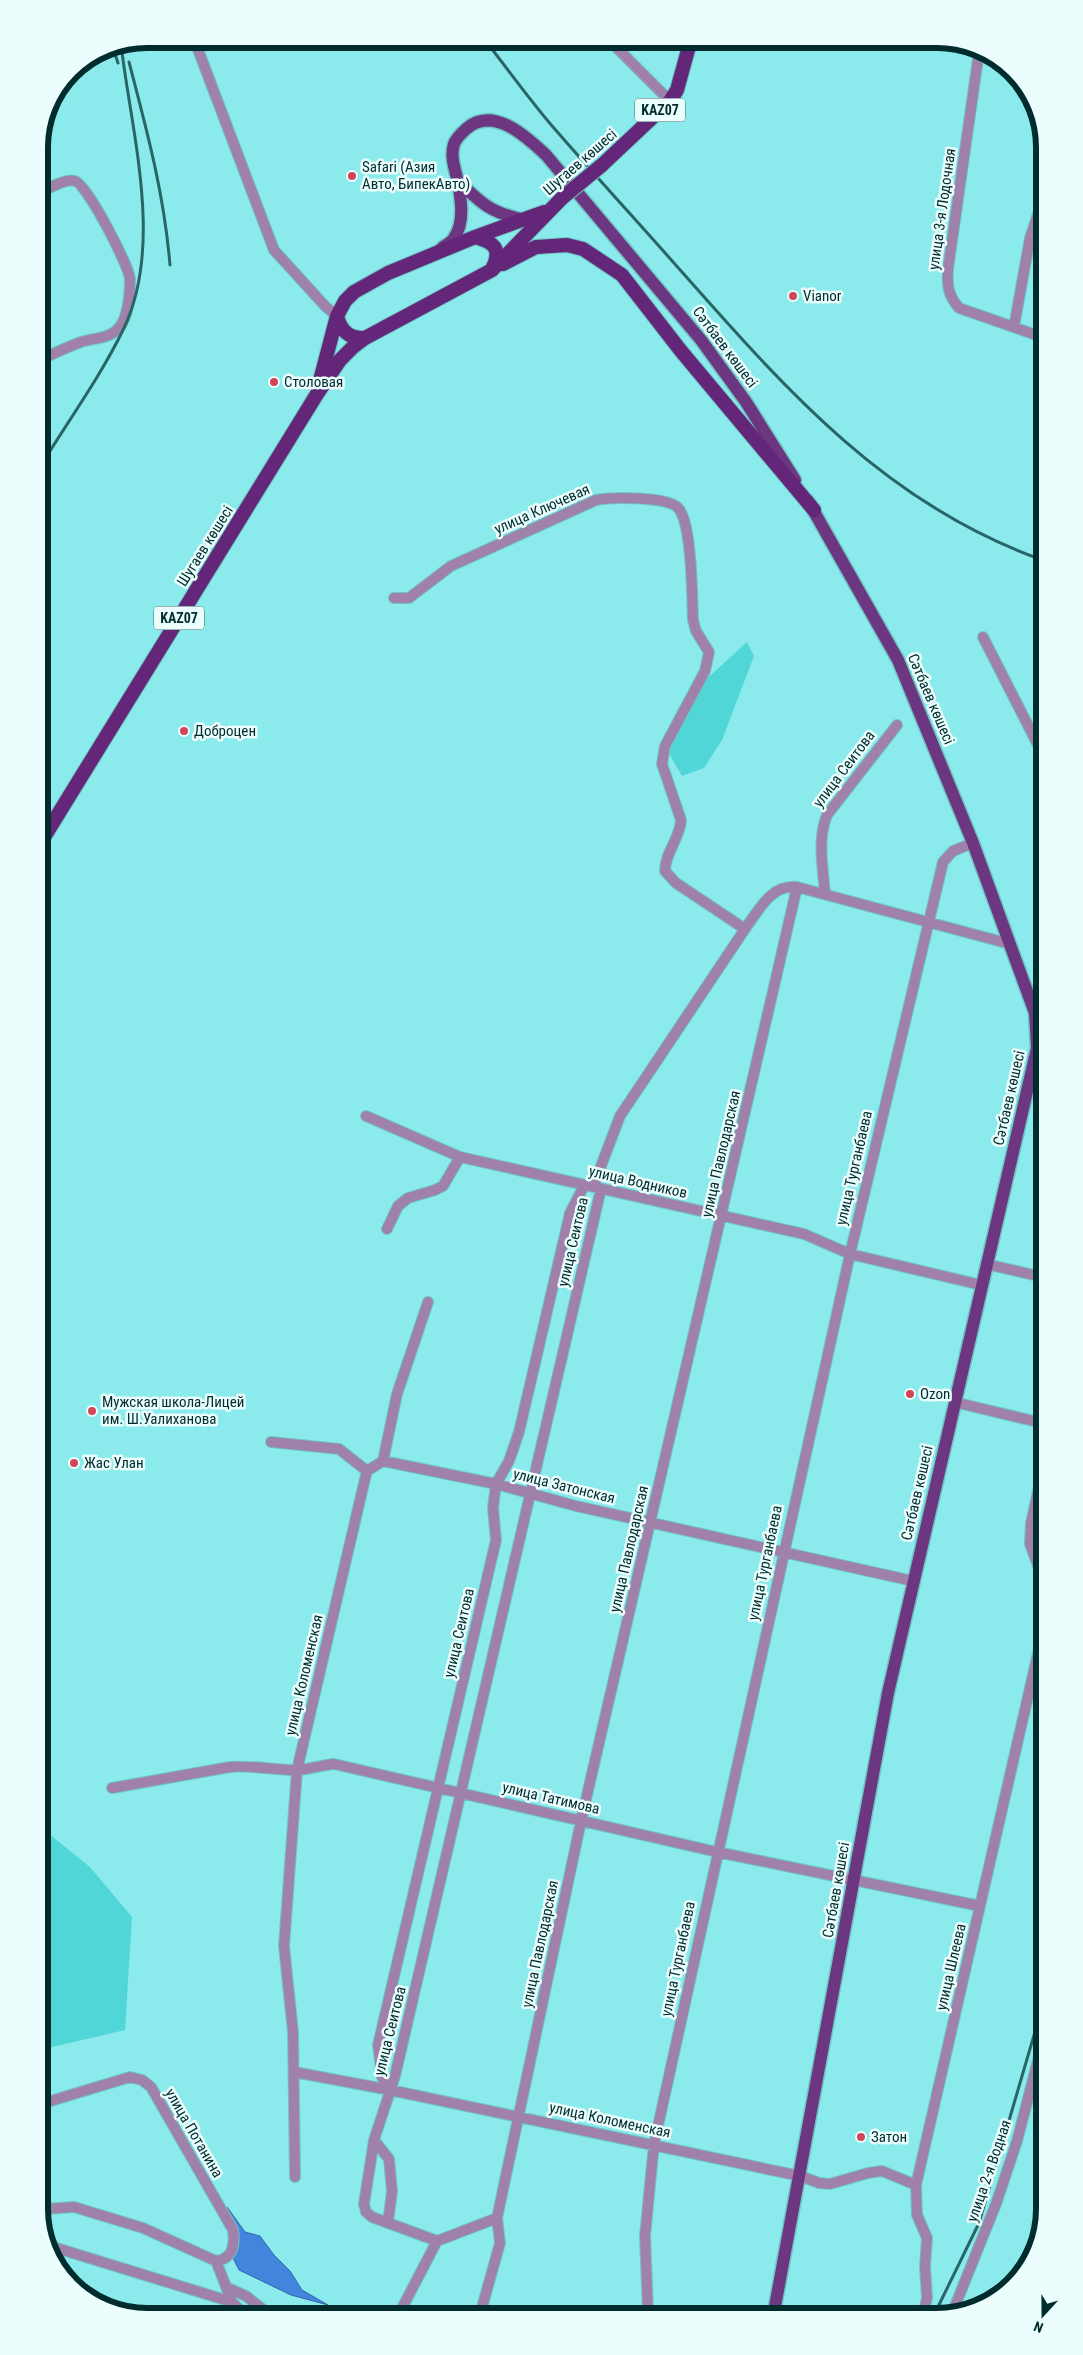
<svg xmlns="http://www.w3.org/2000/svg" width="1083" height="2355" viewBox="0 0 1083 2355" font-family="'Roboto Condensed',sans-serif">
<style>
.green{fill:#51d6d7}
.water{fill:#4285dd;stroke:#2e6aa8}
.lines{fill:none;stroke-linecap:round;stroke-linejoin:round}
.minor-casing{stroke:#6fc5c6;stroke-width:12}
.primary-casing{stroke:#6fc5c6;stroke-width:15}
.trunk-casing{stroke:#6fc5c6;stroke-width:16}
.minor{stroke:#9f81aa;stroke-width:10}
.primary{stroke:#6c3780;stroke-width:12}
.trunk{stroke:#632678;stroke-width:14}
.rail{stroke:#2a6566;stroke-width:3}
.trunk-bridge-casing{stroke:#6fc5c6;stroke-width:16;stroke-linecap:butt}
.trunk-bridge{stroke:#632678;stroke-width:14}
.poi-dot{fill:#d44458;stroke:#ecfdfd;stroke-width:2}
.labels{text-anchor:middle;stroke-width:5;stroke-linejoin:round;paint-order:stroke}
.shield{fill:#ecfdfd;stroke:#476b6b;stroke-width:1}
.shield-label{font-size:14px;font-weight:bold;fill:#002c2d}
.street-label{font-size:15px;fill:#002c2d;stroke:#ecfdfd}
.poi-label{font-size:15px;fill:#002c2d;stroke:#ecfdfd;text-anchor:start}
.rim{fill:none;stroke:#002c2d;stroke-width:6}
</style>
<rect width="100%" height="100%" fill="#8bebec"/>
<!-- green -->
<path class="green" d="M747,642L754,656L722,740L704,768L682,776L667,750L701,684Z
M43,1829L90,1867L132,1917L125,2030L44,2049Z"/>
<!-- water -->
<path class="water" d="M227,2207L245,2232L260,2236L274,2255L290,2271L302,2290L328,2305L291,2295L239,2270L233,2258L238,2235Z"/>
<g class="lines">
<defs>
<path id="minor" d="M194,39L274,250L325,306L337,316
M609,40L670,101
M979,52L948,269C947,286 948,295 959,308L1039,336
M39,193C48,189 65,178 75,181C87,184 129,266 130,279C130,294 128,320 117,330C107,339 94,338 81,342C67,347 53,354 40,360
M1014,327L1030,238L1039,211
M394,598H409L451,566L596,500C612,497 670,496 679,509C692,526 692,596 693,620L696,631L709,652L705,671L665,746L662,764L681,820C680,839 665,852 665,871L676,883L745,929
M983,637L1040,749
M825,894C823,868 817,839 827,815L897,725
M366,1116L460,1157L804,1234L850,1254L981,1285
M593,1187L620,1116L745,929C759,910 771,884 797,887L1010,944
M387,1229L398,1206L408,1198L435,1190L443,1186L460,1157
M986,1264L1042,1277
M954,1402L1042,1423
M271,1442L339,1449L367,1471
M383,1461L496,1484L576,1506L913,1581
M1042,1473L1031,1523L1030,1544L1043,1579
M112,1788L230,1767C252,1765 273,1770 296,1770C307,1770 322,1765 334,1764L717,1852L980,1906
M294,2072L390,2090L800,2176L819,2183L830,2184L868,2173L882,2171L916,2185
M390,2090L382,2077L378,2045L496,1540L493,1508L496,1484L509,1461L519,1432L570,1213L584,1186
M44,2103L130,2077L142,2080L151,2087L233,2230C235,2245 233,2259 216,2261L232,2302L50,2246
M374,2140L389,2159L392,2191L388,2223
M295,2177L293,2032L284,1946L297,1770L364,1483L367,1471L383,1461L397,1394L428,1302
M44,2209L74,2207L143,2228L216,2261
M437,2241L372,2217L366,2212L364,2204L374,2140L395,2076L601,1189
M228,2288L246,2296L270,2315
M232,2302L240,2310L251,2315
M483,2304L500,2243L497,2218
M924,2311L927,2298L925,2266L927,2238L917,2215L916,2185L1043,1631
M953,2311L996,2204L1017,2141L1044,2037
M648,2313L645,2236L654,2144L850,1254L943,862L953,851L973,843
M399,2314L437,2241L497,2218L581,1821L797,887"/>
<path id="primary" d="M458,181C482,204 491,213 525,220
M442,248C446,245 452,242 454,238C465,223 461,199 458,182C455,169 450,157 454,144C456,138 462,133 466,129C493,105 527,137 546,155L701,340L746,402L795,480
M774,2312L888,1693L1037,1048L1035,1013L973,843L898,660L808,501"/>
<path id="trunk" d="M602,165L670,101L677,90L691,39
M475,237C493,242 502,248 493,267
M503,264L536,247L567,245L583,249L622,275L681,351L814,510
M337,316C341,331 349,339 365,338
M318,388L337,316L345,301L354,292L388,273L475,237L544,212
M41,842L317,394L340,360L353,347L365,338L492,270L562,198"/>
</defs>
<!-- minor casing -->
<use href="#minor" class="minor-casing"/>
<!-- primary casing -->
<use href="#primary" class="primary-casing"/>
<!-- trunk casing -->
<use href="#trunk" class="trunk-casing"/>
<!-- minor -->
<use href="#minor" class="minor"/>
<!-- primary -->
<use href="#primary" class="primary"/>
<!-- trunk -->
<use href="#trunk" class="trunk"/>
<!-- rail -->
<path class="rail" d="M484,39C507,68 529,99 553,127C593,173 634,218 674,263C781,384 883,503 1040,559
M112,45L118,63
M129,62C147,131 164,193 170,265
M40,467C68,421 101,376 124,328C164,243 131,132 121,44
M936,2311L979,2223L1044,2001"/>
<defs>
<path id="trunk-bridge" d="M562,198L602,165"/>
</defs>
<!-- trunk-bridge casing -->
<use href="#trunk-bridge" class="trunk-bridge-casing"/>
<!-- trunk-bridge -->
<use href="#trunk-bridge" class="trunk-bridge"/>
</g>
<!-- markers -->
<g class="poi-dot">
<circle cx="352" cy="176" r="5"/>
<circle cx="793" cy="296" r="5"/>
<circle cx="274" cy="382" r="5"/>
<circle cx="184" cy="731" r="5"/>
<circle cx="910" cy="1394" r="5"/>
<circle cx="92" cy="1411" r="5"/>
<circle cx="74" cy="1463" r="5"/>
<circle cx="861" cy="2137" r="5"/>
</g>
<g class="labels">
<!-- shield labels -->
<g class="shield">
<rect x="635" y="98.5" width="50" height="23" rx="4"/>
<rect x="154" y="606.5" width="50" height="23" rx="4"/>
</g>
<g class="shield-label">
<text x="660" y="115">KAZ07</text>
<text x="179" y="623">KAZ07</text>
</g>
<!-- street labels -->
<g class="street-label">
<text transform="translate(580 162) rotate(-41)" y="5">Шугаев көшесі</text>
<text transform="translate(942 209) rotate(-82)" y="5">улица 3-я Лодочная</text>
<text transform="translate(725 347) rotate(53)" y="5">Сәтбаев көшесі</text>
<text transform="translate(542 509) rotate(-24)" y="5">улица Ключевая</text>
<text transform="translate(205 546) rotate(-58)" y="5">Шугаев көшесі</text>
<text transform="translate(931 699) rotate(67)" y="5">Сәтбаев көшесі</text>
<text transform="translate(844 769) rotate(-53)" y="5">улица Сеитова</text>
<text transform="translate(1009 1098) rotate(-77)" y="5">Сәтбаев көшесі</text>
<text transform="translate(721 1154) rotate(-77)" y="5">улица Павлодарская</text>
<text transform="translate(854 1168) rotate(-77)" y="5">улица Турганбаева</text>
<text transform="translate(638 1182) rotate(13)" y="5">улица Водников</text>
<text transform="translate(573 1242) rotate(-77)" y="5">улица Сеитова</text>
<text transform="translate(564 1486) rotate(14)" y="5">улица Затонская</text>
<text transform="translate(917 1493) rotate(-77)" y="5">Сәтбаев көшесі</text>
<text transform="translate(629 1549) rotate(-77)" y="5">улица Павлодарская</text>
<text transform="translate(765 1563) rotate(-78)" y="5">улица Турганбаева</text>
<text transform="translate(459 1633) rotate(-77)" y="5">улица Сеитова</text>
<text transform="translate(304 1675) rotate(-77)" y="5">улица Коломенская</text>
<text transform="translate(551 1798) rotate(13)" y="5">улица Татимова</text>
<text transform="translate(836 1890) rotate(-80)" y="5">Сәтбаев көшесі</text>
<text transform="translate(540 1944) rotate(-78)" y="5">улица Павлодарская</text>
<text transform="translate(678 1959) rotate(-78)" y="5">улица Турганбаева</text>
<text transform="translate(951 1967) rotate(-77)" y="5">улица Шлеева</text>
<text transform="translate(390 2031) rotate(-76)" y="5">улица Сеитова</text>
<text transform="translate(610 2120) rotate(12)" y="5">улица Коломенская</text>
<text transform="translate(194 2133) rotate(60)" y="5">улица Потанина</text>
<text transform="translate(989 2171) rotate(-71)" y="5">улица 2-я Водная</text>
</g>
<!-- poi labels -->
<g class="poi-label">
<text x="362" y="172">Safari (Азия<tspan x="362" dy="17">Авто, БипекАвто)</tspan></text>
<text x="803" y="301">Vianor</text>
<text x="284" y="387">Столовая</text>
<text x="194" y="736">Доброцен</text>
<text x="920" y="1399">Ozon</text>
<text x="102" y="1407">Мужская школа-Лицей<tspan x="102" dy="17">им. Ш.Уалиханова</tspan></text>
<text x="84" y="1468">Жас Улан</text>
<text x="871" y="2142">Затон</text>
</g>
</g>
<!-- crop -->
<path d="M0 0H1083V2355H0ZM147 48H937A99 99 0 0 1 1036 147V2209A99 99 0 0 1 937 2308H147A99 99 0 0 1 48 2209V147A99 99 0 0 1 147 48Z" fill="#ecfdfd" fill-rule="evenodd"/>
<path class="rim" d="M147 48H937A99 99 0 0 1 1036 147V2209A99 99 0 0 1 937 2308H147A99 99 0 0 1 48 2209V147A99 99 0 0 1 147 48Z"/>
<!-- north arrow -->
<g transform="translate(1043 2315) rotate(201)" stroke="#ecfdfd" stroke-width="4" paint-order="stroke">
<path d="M0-4L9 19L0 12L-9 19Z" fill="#002c2d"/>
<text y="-8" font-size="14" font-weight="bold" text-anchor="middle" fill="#002c2d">N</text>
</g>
</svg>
